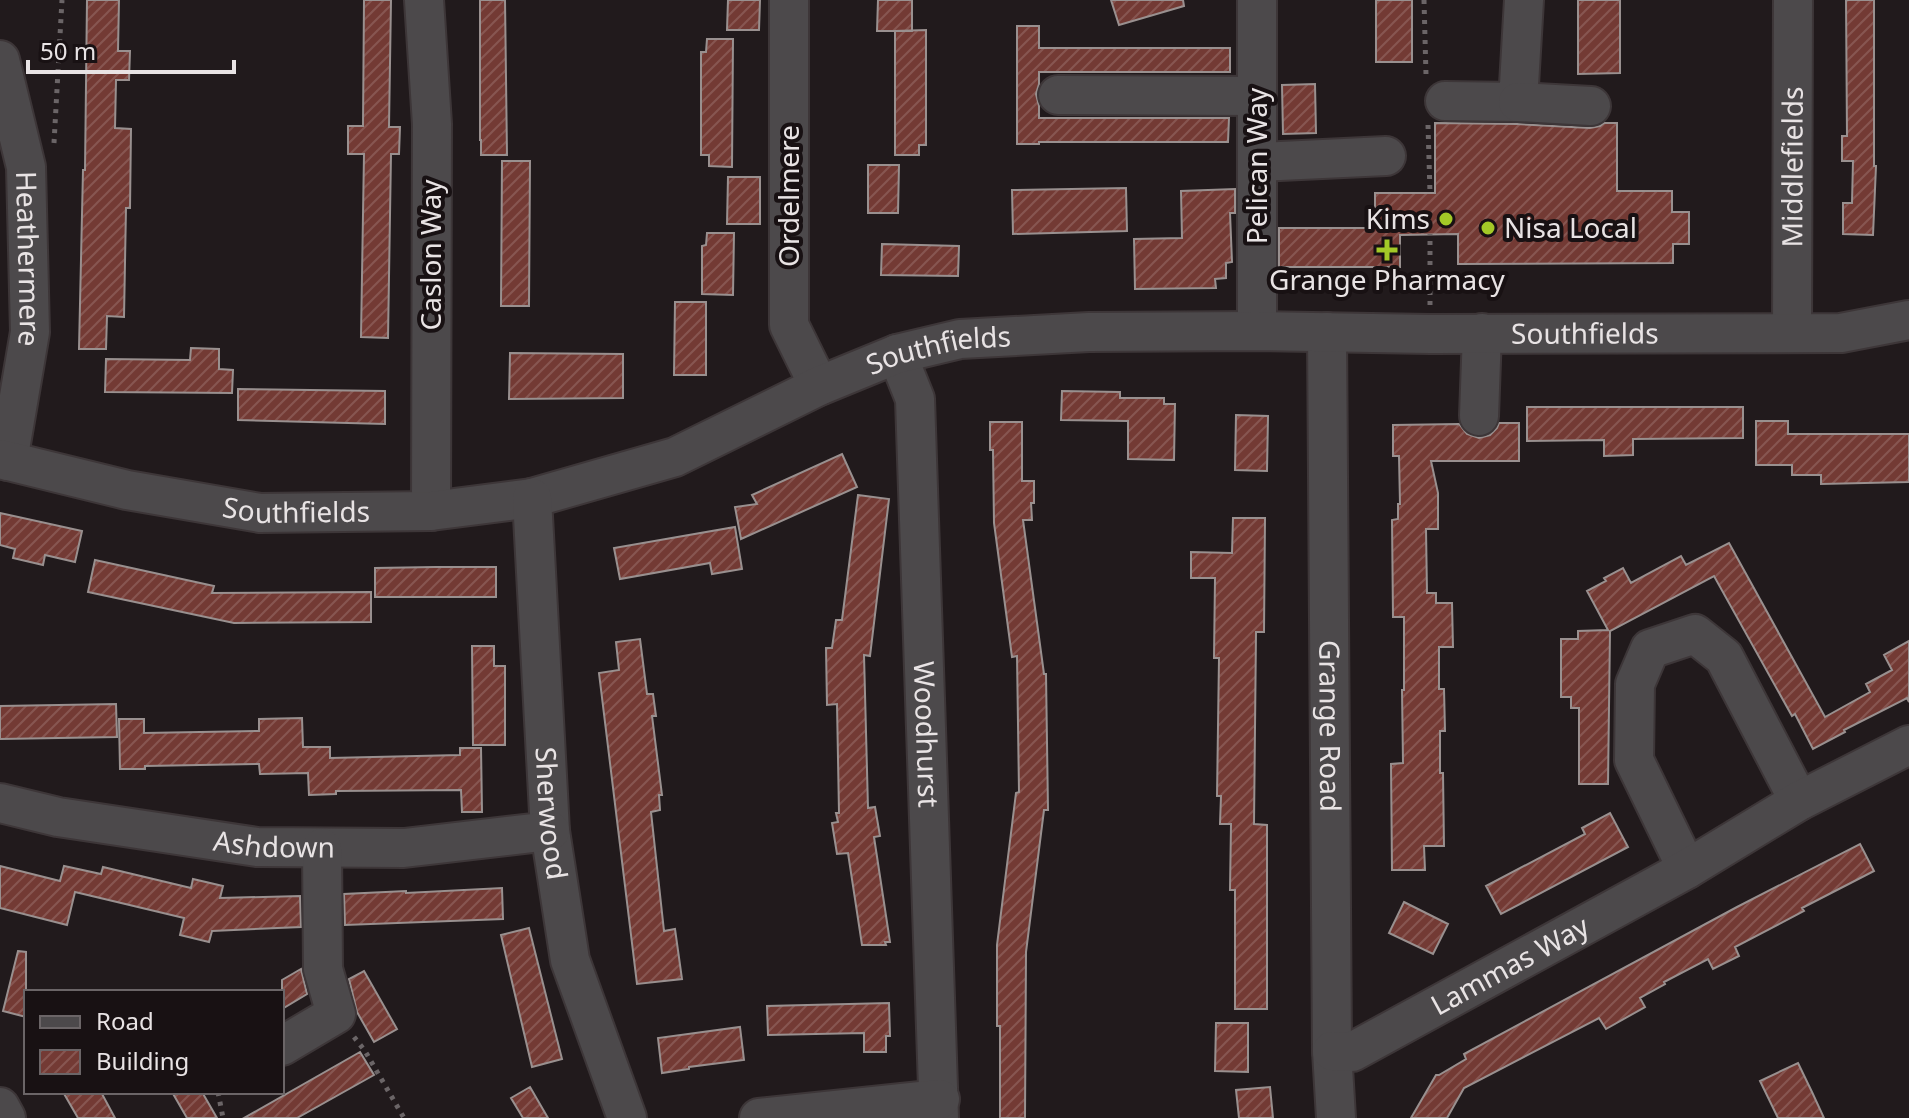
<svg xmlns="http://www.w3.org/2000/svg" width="1909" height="1118" viewBox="0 0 1909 1118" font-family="'Noto Sans',sans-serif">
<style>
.building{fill:url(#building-hatch);stroke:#99908f;stroke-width:2}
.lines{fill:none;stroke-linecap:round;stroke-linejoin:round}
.minor-casing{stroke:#3d3638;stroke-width:42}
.path{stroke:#6b6567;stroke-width:5;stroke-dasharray:4 6;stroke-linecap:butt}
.minor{stroke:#4c494b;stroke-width:38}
.poi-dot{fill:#a3c927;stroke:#181113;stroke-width:3}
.labels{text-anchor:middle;stroke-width:8;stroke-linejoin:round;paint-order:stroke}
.street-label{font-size:28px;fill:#e8e3e4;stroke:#181113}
.poi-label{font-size:28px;fill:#e8e3e4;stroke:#181113;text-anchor:end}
</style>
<defs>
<pattern id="building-hatch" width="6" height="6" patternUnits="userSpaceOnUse" patternTransform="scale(2)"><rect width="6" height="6" fill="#733a34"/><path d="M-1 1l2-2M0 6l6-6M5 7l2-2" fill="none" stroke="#875651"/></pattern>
</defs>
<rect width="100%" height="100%" fill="#211a1c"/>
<!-- building -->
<path class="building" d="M87,0H119L118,51H130L129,80H116L115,128L131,129L130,208H126L124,317L107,316L106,349H79L83,170H85Z
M364,0H391L389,127H400L399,154H391L388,338L361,337L364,154H348V126H363Z
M480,0H505L507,155H481V140H480Z
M728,0H760L759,30H727Z
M878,0H912V31H877Z
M1111,0H1183L1184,6L1119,25Z
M1376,0H1412V62H1376Z
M1578,0H1620V73L1578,74Z
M1846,0H1874V166H1876L1873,235L1843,234V203H1852L1853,161H1842V136H1847Z
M1017,26H1039V48H1230V72H1039V84L1036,94L1039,106V118H1229L1228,142H1039V144H1017Z
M926,30V145H919V155H895V31Z
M707,39H733L732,167L709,166V155H701V52H706Z
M1315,84L1316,133L1283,134L1282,85Z
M1435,123L1517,124L1590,128L1600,126L1604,123H1617V191H1672V212H1689V244H1673V263L1458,264V234L1400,235V267H1279V228H1375V193H1435Z
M502,161H530L529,306H501Z
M868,165H899L898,213H868Z
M728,177H760V224H727Z
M1126,188L1127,231L1013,234L1012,190Z
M1235,189V213H1230L1232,262L1226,263V278L1215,279L1216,288L1135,289L1134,239L1182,238L1181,191Z
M707,233H734L733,295L702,294V246L706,245Z
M882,244L959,246L958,276L881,275Z
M675,302H706V375H674Z
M191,348L219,349V369L233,370L232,393L105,392L106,359L190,360Z
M510,353L623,354V398L509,399Z
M238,389L385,391V424L238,420Z
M1062,391L1120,392V398H1164V404H1175L1174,460L1128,459V421L1061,420Z
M1527,407H1743V438L1633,439V455L1604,456V440L1527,441Z
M1236,415L1268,416L1267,471L1235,470Z
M1756,421H1788V434H1909V482L1821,484V475H1792V465H1756Z
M990,422H1022V481H1034V503H1031L1032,520H1023L1044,674H1046L1048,810H1044L1026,952L1025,1118H1000V1026H997V945L1016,793L1019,792L1017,656L1012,657L994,523L993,450H990Z
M1499,423H1519V461H1431L1438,493V529H1426L1427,593H1436V603H1452L1453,647H1439V689H1444L1445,731H1440V773H1443L1444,846H1424L1425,870H1392L1391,764L1403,763L1402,690H1404V617H1393L1392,520L1398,519V504H1400L1399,456H1393V425L1459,424L1467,434L1479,438L1490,435L1497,428Z
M842,454L857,487L741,539L735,507L757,504L752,495Z
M858,495L889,499L870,656L864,655L868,808L875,807L880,836L874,837L890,942H885L886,945H862L848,853L837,854L832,823L838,822L836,813H839L837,704L827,705L826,648H832L836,620H842Z
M0,513L82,531L75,562L45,555L43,565L13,558L15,549L0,545Z
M1233,518H1265L1264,632H1256L1254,824L1267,825V1009H1235V890H1230L1231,824H1220L1221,796H1217L1219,658H1214L1215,578H1191V552L1232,553Z
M735,527L742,569L712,574L710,563L620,579L614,548Z
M1729,543L1825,717L1870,692L1866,684L1892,670L1884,655L1909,641V702L1907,698L1844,730L1845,732L1813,749L1795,714L1792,716L1714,576L1610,631L1608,784H1579V708H1571V697H1561V639H1578V631L1608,630L1587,591L1606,581L1604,578L1623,568L1631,583L1681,556L1686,565Z
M95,560L214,586L212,593L371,592V622L234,623L102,595L88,592Z
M435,567H496V597H375V568Z
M640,639L647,694H653L656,716H652L662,795H659L660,810L651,812L664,931L675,929L682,979L637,984L599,673L619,670L616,642Z
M472,646H494V666H505V745H473Z
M116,704L117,737L0,739V706Z
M302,718L303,747H330V758L460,755V748H481L482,812H462L461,790L336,791V794L309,795L308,773L260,774L259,764L145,766V769H120L119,719H144V733L259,731V719Z
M1610,813L1628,847L1501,914L1486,886L1585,834L1582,828Z
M1860,844L1874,871L1802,908L1804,911L1735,947L1739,956L1713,969L1708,959L1664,982L1665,984L1640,998L1645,1007L1606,1029L1599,1018L1464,1088L1447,1118H1411L1436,1075H1439L1466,1059L1464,1054L1737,907Z
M0,866L60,881L64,866L101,874L103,867L191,888L193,879L223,886L220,898L300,896L301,927L212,931L209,942L180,935L184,918L75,892L67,925L0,908Z
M502,888L503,919L345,925L344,894L406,891V893Z
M1404,902L1448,924L1433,954L1389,933Z
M529,928L562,1059L532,1067L501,935Z
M18,951L26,952V1017L3,1011Z
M301,969L307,994L282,1009V980Z
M364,971L397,1029L374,1042L357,1012L349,979Z
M889,1003L890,1036H886V1052H864V1033L768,1035L767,1006Z
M1216,1023H1248V1072L1215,1071Z
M740,1027L744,1060L689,1067V1069L662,1073L658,1038Z
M360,1052L374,1075L297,1118H244Z
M1798,1063L1812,1092L1824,1118H1778L1760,1081Z
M530,1087L548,1118H523L511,1098Z
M1270,1087L1273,1118H1239L1236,1090Z
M63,1092H101L115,1118H78Z
M172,1092H202L217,1118H187Z"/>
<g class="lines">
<defs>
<g id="minor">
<path d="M424,0L432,124L431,511"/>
<path d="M789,0V325L819,386"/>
<path id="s1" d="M0,60L26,167L30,332L8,461"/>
<path d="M1058,95L1257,96"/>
<path d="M1445,101L1518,102L1524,0"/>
<path d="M1518,102L1591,106"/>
<path d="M1258,162L1386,156"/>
<path d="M1257,331V0"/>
<path id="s2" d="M1327,332L1332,1051L1336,1118"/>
<path id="s3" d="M1792,333L1793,0"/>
<path id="s4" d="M897,354L915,399L939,1118"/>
<path d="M1479,416L1482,333"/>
<path id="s5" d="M0,459L127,490L260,513L431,511L532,498L675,457L819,386L897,354L960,339L1089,332L1257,331L1430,334L1841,333L1909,320"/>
<path id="s6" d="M532,498L550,831L570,960L627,1118"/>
<path id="s7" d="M0,803L58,817L257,847L404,848L550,831"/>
<path d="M1687,869L1634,760L1635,684L1650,649L1695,634L1724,657L1799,801"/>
<path d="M282,1046L336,1014L323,969L322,848"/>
<path id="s8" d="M1332,1051L1352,1052L1687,869L1799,801L1909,745"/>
<path d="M0,1107L6,1118"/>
<path d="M759,1118L940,1099"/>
</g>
</defs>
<!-- minor casing -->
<use href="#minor" class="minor-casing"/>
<!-- path -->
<path class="path" d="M1424,0L1426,75
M1428,125L1430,193
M54,143L62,0
M1430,305V234
M354,1037L365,1051L404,1118
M218,1092L223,1118"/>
<!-- minor -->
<use href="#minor" class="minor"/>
</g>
<!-- markers -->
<g class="poi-dot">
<circle cx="1446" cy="219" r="8"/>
<circle cx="1488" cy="228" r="8"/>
<path d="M1383 238h8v8h8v8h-8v8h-8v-8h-8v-8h8z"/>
</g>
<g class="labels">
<!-- street labels -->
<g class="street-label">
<text transform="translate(1257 166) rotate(-90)" y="10">Pelican Way</text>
<text dy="10" stroke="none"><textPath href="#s3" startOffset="166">Middlefields</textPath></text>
<text transform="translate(789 196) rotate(-90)" y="10">Ordelmere</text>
<text transform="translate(431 255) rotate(-90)" y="10">Caslon Way</text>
<text dy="10" stroke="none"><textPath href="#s1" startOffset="202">Heathermere</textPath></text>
<text dy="10" stroke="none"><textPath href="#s5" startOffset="1622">Southfields</textPath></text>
<text dy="10" stroke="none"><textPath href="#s5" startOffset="974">Southfields</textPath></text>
<text dy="10" stroke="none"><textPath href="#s5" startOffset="302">Southfields</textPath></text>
<text dy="10" stroke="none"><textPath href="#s2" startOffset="394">Grange Road</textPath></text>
<text dy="10" stroke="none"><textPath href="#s4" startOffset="384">Woodhurst</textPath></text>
<text dy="10" stroke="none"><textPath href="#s6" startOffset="316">Sherwood</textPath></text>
<text dy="10" stroke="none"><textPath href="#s7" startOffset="278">Ashdown</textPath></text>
<text dy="10" stroke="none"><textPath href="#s8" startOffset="200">Lammas Way</textPath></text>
</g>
<!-- poi labels -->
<g class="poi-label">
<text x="1430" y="229">Kims</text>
<text x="1504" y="238" text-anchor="start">Nisa Local</text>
<text x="1387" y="290" text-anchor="middle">Grange Pharmacy</text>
</g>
</g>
<!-- legend -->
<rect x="24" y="990" width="260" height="104" fill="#181113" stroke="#6b6567" stroke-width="2"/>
<rect x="40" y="1016" width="40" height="12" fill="#4c494b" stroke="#6b6567" stroke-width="2"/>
<text x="96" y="1030" font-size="24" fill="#e8e3e4">Road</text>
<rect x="40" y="1050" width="40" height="24" fill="url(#building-hatch)" stroke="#6b6567" stroke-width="2"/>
<text x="96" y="1070" font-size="24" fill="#e8e3e4">Building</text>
<!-- scale -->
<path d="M28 60v12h206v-12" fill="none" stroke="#e8e3e4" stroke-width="4"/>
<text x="40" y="60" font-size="24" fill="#e8e3e4" stroke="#181113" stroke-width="6" paint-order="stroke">50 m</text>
</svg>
